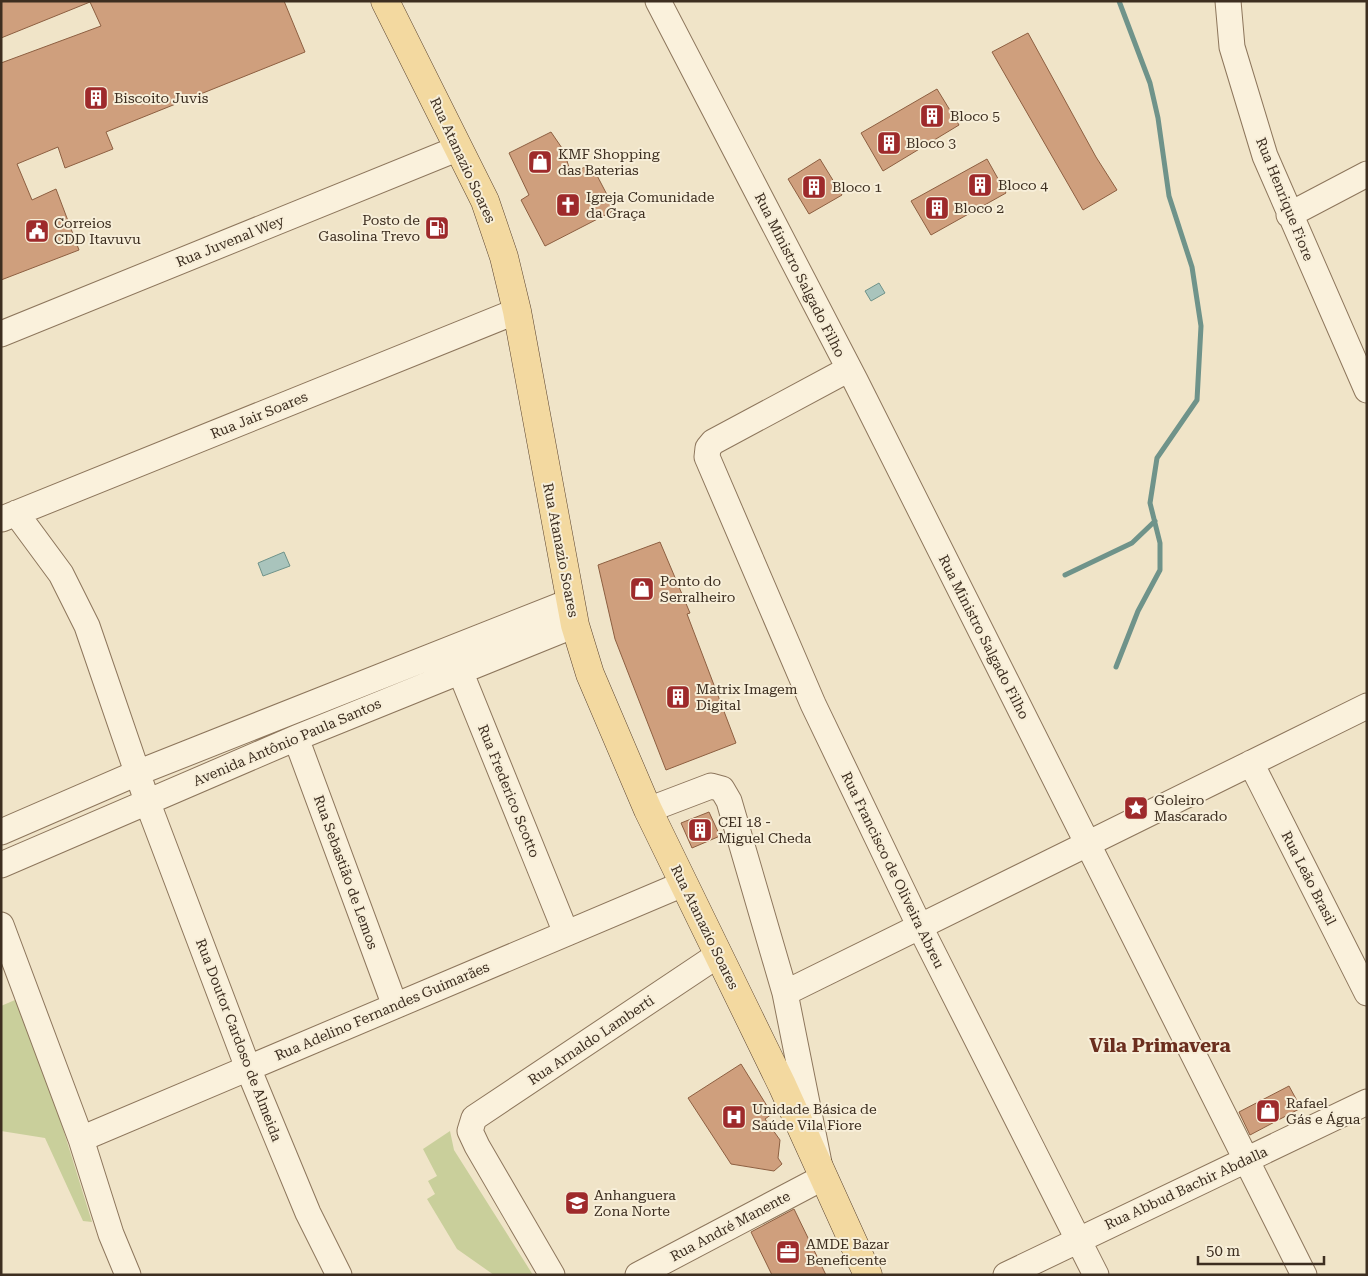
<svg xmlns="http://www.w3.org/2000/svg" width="1368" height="1276" viewBox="0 0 1368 1276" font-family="'Roboto Serif',serif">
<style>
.green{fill:#c9cf9b}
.water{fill:#a9c4bc;stroke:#6f938a}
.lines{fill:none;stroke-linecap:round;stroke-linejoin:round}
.stream{stroke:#6f938a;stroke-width:5}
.building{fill:#cf9f7d;stroke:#8d5f41}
.minor-casing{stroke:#8d765c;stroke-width:27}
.major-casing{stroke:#5b4430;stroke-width:29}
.minor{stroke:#faf1dc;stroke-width:25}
.major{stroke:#f3d9a0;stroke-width:28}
.labels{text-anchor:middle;stroke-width:4;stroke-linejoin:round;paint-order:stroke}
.poi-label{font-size:14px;fill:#3d2e20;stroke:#f7eed8;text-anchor:start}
.street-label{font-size:14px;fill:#3d2e20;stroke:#f7eed8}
.district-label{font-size:19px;font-weight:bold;fill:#6b2e1e;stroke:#f7eed8}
</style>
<rect width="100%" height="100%" fill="#f0e4c8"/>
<!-- green -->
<path class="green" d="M22,997L92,1222L83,1221L45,1138L1,1131V1006Z
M450,1131L454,1150L533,1275H494L457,1249L427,1199L435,1194L428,1181L437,1176L423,1149Z"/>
<!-- water -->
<path class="water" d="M879,283L885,293L871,301L865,291Z
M284,552L290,566L263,576L258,563Z"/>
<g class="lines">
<!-- stream -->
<path class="stream" d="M1065,575L1132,543L1155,521
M1116,667L1138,611L1160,570V543L1150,503L1157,458L1197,400L1201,326L1192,267L1169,196L1158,118L1150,83L1119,1"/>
</g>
<!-- building -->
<path class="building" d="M1,1H284L305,52L106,132L113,149L65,168L58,147L17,164L32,200L56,189L79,250L1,280V63L101,26L90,2L1,38Z
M1028,33L1096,157L1117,190L1083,210L992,52Z
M937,89L959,125L883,171L861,133Z
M551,132L564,151L571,174L591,164L615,210L545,246L521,200L529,195L509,153Z
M820,159L842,195L809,214L788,179Z
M987,159L1006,193L931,235L911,201Z
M660,542L690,613L687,614L736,743L666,770L615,639L598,565Z
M709,812L720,836L692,848L681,823Z
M741,1064L772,1114L765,1119L780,1140L778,1158L782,1164L774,1171L731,1164L688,1098Z
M1289,1086L1301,1108L1250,1135L1239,1112Z
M794,1209L826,1275H772L751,1232Z"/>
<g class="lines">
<defs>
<path id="minor" d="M658,1L855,380L1304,1275
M1228,1L1232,47L1265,156L1367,390
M1289,215L1367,174
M1,334L459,148
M849,369L713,442L708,448L707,457L813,704L920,927L1096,1275
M16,513L61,574L87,626L147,801L248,1068L308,1213L339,1275
M2,519L517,311
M454,656L566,933
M296,738L395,1006
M1251,763L1367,993
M1,832L137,773L571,601
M1,865L296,738L575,625
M1,925L81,1139L111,1234L128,1275
M785,993L1367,706
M81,1139L683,884
M552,1275L477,1146L470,1131L474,1118L718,955
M638,1275L822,1178L785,993L729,801L722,789L711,786L648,810
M1006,1275L1367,1102"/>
<path id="major" d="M385,1L485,201L504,257L517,311L575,625L590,674L648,810L782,1085L868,1275"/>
</defs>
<!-- minor casing -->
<use href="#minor" class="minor-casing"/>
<!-- major casing -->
<use href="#major" class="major-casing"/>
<!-- minor -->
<use href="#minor" class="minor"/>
<!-- major -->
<use href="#major" class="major"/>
</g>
<!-- icons -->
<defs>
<symbol id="building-square" viewBox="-11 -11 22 22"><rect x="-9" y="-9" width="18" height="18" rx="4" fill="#9e2a2b" stroke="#f7eed8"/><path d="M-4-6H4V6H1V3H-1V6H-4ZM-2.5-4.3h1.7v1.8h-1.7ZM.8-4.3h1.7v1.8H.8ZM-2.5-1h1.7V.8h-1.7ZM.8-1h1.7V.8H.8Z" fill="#fff"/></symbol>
<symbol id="shop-square" viewBox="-11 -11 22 22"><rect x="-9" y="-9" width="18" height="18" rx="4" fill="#9e2a2b" stroke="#f7eed8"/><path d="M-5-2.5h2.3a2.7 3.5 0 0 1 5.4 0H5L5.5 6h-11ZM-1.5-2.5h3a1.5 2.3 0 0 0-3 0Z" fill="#fff"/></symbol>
<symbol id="church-square" viewBox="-11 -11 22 22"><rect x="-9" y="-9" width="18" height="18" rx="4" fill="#9e2a2b" stroke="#f7eed8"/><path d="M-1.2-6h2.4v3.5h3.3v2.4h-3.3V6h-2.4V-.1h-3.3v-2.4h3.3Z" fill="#fff"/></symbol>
<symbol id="fuel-square" viewBox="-11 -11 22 22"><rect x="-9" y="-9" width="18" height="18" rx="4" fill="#9e2a2b" stroke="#f7eed8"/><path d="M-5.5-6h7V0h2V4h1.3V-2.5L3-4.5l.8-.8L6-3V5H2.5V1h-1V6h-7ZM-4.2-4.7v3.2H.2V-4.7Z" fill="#fff"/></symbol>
<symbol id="civic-square" viewBox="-11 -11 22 22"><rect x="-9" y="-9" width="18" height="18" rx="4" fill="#9e2a2b" stroke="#f7eed8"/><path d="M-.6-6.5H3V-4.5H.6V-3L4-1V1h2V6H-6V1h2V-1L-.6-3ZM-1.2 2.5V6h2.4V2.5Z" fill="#fff"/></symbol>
<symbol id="sight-square" viewBox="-11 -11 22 22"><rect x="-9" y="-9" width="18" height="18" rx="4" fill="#9e2a2b" stroke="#f7eed8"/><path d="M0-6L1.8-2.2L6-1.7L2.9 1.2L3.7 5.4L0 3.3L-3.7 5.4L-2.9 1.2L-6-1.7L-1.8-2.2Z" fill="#fff"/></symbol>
<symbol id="hospital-square" viewBox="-11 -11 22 22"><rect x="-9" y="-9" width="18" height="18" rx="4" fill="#9e2a2b" stroke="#f7eed8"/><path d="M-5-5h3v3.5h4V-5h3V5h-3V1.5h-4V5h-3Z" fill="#fff"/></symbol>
<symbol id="university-square" viewBox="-11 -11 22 22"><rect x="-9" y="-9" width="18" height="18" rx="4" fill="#9e2a2b" stroke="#f7eed8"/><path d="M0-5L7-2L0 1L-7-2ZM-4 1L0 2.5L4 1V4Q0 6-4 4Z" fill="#fff"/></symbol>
<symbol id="office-square" viewBox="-11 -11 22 22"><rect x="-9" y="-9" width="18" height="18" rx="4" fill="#9e2a2b" stroke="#f7eed8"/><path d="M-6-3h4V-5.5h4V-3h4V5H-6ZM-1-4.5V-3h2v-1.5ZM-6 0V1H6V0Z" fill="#fff"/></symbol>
</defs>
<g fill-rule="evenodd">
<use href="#building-square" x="82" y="84" width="28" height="28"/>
<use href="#building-square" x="918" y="102" width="28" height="28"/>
<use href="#building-square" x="875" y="129" width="28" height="28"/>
<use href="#shop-square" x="526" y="148" width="28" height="28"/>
<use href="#building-square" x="966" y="171" width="28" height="28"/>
<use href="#building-square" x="800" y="173" width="28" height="28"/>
<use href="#church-square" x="554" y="191" width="28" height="28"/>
<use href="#building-square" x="923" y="194" width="28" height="28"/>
<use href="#fuel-square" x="423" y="214" width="28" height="28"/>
<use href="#civic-square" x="23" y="217" width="28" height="28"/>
<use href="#shop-square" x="628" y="575" width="28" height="28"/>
<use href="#building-square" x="664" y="683" width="28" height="28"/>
<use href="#sight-square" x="1122" y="794" width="28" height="28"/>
<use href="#building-square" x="686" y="816" width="28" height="28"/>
<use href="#shop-square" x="1254" y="1097" width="28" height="28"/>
<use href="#hospital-square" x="720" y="1103" width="28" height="28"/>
<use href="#university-square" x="563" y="1189" width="28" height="28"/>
<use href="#office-square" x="774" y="1238" width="28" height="28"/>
</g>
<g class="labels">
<!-- poi labels -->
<g class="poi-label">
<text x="114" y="103">Biscoito Juvis</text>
<text x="950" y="121">Bloco 5</text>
<text x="906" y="148">Bloco 3</text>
<text x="558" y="159">KMF Shopping<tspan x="558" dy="16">das Baterias</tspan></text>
<text x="998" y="190">Bloco 4</text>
<text x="832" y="192">Bloco 1</text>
<text x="586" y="202">Igreja Comunidade<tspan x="586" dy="16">da Graça</tspan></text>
<text x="954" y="213">Bloco 2</text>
<text x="420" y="225" text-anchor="end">Posto de<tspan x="420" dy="16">Gasolina Trevo</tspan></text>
<text x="54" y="228">Correios<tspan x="54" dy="16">CDD Itavuvu</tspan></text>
<text x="660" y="586">Ponto do<tspan x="660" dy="16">Serralheiro</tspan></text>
<text x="696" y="694">Matrix Imagem<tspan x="696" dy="16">Digital</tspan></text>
<text x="1154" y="805">Goleiro<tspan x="1154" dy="16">Mascarado</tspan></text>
<text x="718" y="827">CEI 18 -<tspan x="718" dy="16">Miguel Cheda</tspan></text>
<text x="1286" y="1108">Rafael<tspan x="1286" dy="16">Gás e Água</tspan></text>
<text x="752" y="1114">Unidade Básica de<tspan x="752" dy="16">Saúde Vila Fiore</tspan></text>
<text x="594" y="1200">Anhanguera<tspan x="594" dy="16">Zona Norte</tspan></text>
<text x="806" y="1249">AMDE Bazar<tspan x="806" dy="16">Beneficente</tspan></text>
</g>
<!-- street labels -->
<g class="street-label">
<text transform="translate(463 160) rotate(65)" y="5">Rua Atanazio Soares</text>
<text transform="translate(1285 199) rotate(68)" y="5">Rua Henrique Fiore</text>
<text transform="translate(230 241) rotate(-22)" y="5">Rua Juvenal Wey</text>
<text transform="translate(800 275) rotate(63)" y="5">Rua Ministro Salgado Filho</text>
<text transform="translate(259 415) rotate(-22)" y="5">Rua Jair Soares</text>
<text transform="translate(561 550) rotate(79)" y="5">Rua Atanazio Soares</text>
<text transform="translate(984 637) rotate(63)" y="5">Rua Ministro Salgado Filho</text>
<text transform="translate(287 742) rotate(-23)" y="5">Avenida Antônio Paula Santos</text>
<text transform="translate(509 791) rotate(68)" y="5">Rua Frederico Scotto</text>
<text transform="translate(893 870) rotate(64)" y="5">Rua Francisco de Oliveira Abreu</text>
<text transform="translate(346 872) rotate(70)" y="5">Rua Sebastião de Lemos</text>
<text transform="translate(1309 878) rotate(63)" y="5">Rua Leão Brasil</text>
<text transform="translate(705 927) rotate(64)" y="5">Rua Atanazio Soares</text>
<text transform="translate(382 1011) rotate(-23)" y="5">Rua Adelino Fernandes Guimarães</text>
<text transform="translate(239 1040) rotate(69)" y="5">Rua Doutor Cardoso de Almeida</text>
<text transform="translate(591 1040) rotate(-34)" y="5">Rua Arnaldo Lamberti</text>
<text transform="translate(1186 1188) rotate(-25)" y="5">Rua Abbud Bachir Abdalla</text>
<text transform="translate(730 1226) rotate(-28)" y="5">Rua André Manente</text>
</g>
<!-- district labels -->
<g class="district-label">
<text x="1160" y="1052">Vila Primavera</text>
</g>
</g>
<!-- border -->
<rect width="1368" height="1276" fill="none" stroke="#3d2e20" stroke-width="5"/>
<!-- scale -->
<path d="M1198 1256v8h126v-8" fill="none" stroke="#3d2e20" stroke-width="2.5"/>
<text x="1206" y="1256" font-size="15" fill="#3d2e20" stroke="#f7eed8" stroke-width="4" paint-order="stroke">50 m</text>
</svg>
